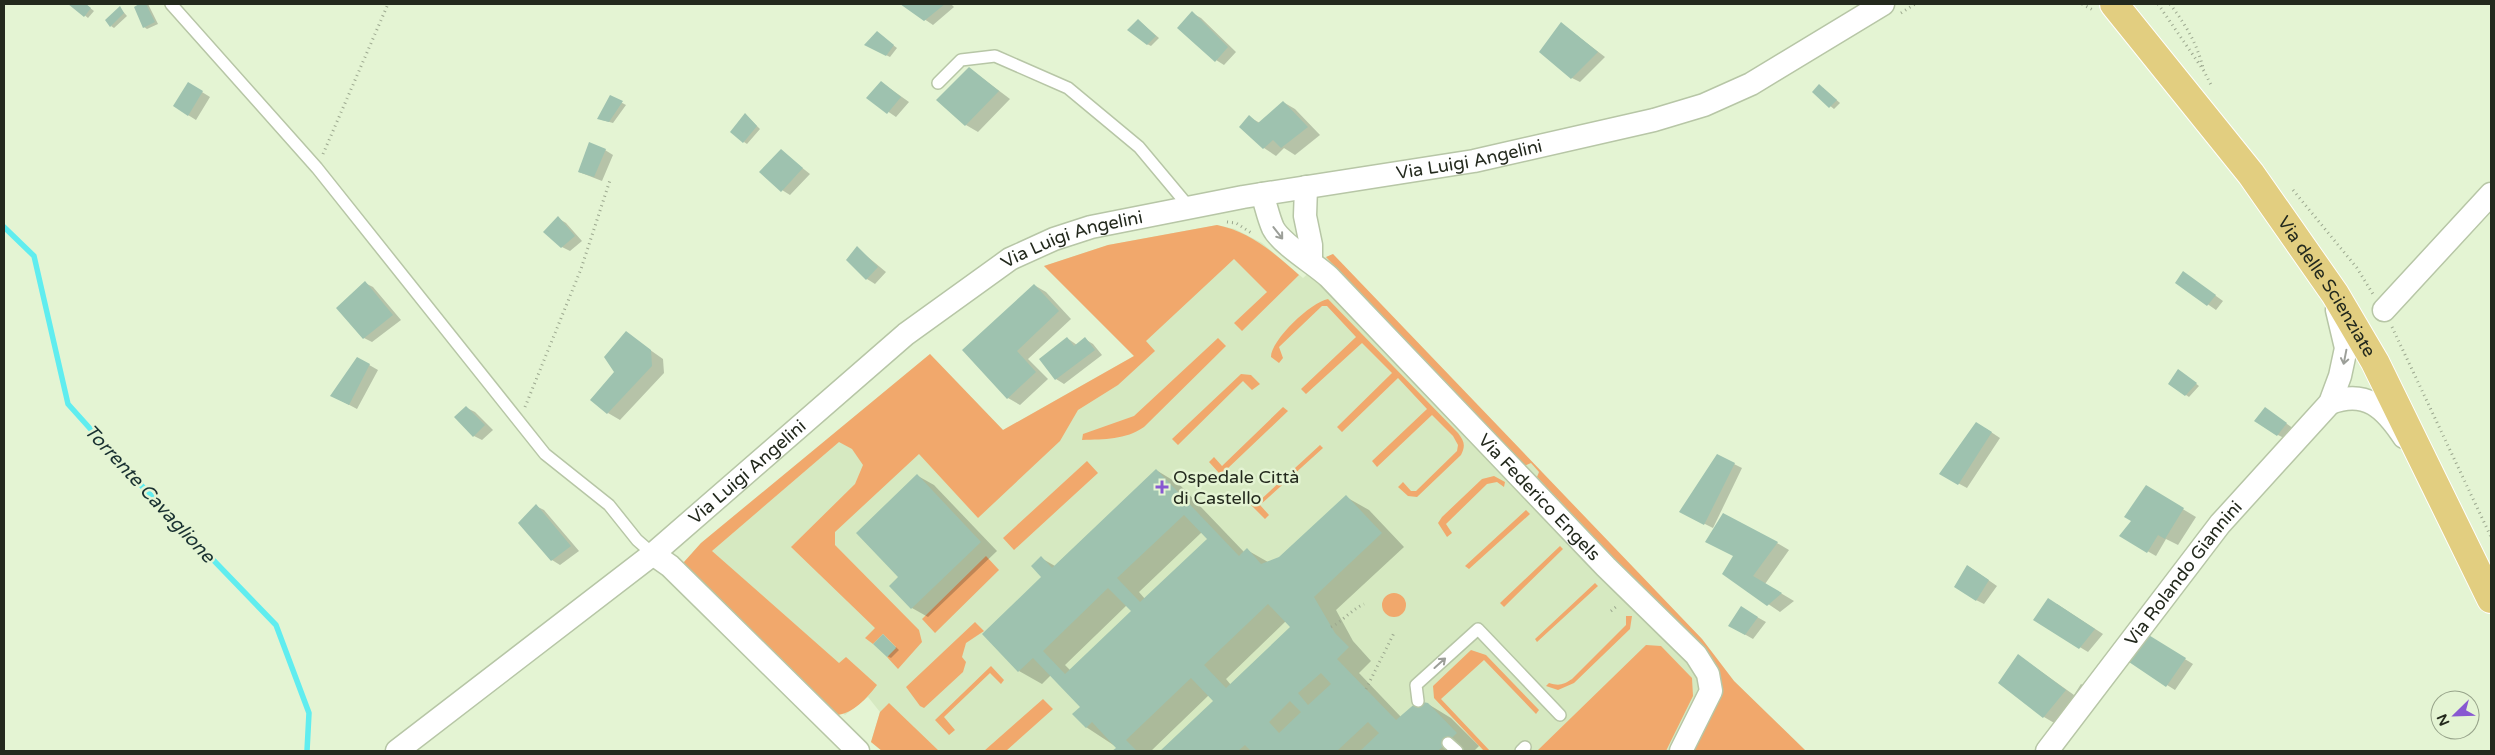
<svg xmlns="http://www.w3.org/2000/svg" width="2495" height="755" viewBox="0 0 2495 755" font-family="'Varela Round',sans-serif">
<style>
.built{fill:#d6e9c1}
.green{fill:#f1a86c}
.shadow{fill:#0003;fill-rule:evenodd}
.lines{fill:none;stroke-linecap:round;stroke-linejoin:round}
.stream{stroke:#60edef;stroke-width:5.5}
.building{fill:#9ec2af;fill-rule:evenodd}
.lane-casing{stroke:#b7c6a6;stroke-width:14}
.street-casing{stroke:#b7c6a6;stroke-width:25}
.primary-casing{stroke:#fff;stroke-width:30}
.path{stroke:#9ca88f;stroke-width:3;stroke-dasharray:1 4;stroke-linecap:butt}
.lane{stroke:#fff;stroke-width:11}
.street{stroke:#fff;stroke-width:22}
.primary{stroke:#e2ce80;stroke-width:28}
.oneway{stroke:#9c9f99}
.poi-dot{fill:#8858d1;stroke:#e4f4d3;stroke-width:2}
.labels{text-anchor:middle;stroke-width:5;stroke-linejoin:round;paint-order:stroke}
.street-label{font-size:18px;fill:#23291d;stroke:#e4f4d3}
.poi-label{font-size:18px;fill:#23291d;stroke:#e4f4d3;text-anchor:start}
.water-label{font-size:19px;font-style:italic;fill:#193131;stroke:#e4f4d3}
</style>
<rect width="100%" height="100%" fill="#e4f4d3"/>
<!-- built -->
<path class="built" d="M1217,225L1235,229L1262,243L1303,278L1326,257L1333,254L1702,639L1734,681L1806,751H882L871,742L880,712L868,697L845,715L684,562L701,543L930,354L1003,430L1134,356L1044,266L1108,245Z"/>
<!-- green -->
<path class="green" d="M1217,225C1251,232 1274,253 1299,275L1242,331L1234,323L1267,292L1234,259L1146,341L1155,351L1118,385L1078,410L1060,441L978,518L919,454L835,532V545L919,630L922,642L898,669L887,657L896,647L883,634L873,644L865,638L875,628L791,547L855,484L863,465L852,449L839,442L712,551L839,663L846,657L877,685C867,698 853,714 836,715L684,574V562L701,543L930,354L1003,430L1134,356L1044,266L1108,245Z
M1333,254L1702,639L1734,681L1806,751H1691L1707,656L1537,477L1539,472L1531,463L1524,466L1326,257Z
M1328,299L1458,433C1464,441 1466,445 1461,455L1417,497L1408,496L1398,487L1403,482L1411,491H1416L1457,451L1458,445L1453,436L1432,415L1377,467L1372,461L1427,409L1398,378L1342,432L1337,427L1392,373L1362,343L1306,394L1301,389L1356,337L1327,306H1322L1279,347L1283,358L1279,363L1271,357C1271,340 1311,302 1328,299Z
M1218,338L1226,346L1144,427C1125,440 1105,439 1082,440L1083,434L1134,416Z
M1241,374L1251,375L1260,384L1252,390L1243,381L1178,445L1172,439Z
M1283,407L1288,411L1226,470L1234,478L1229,484L1209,462L1214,457L1222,466Z
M1320,445L1323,448L1260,505L1269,515L1265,519L1244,498L1248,494L1257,503Z
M1087,461L1098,473L1014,550L1003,538Z
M1494,476L1505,482L1504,487L1497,482L1487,484L1446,524L1452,533L1447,537L1438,523L1442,517L1482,479Z
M1526,510L1530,514L1469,569L1465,566Z
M1560,546L1563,549L1504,607L1500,603Z
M986,556L999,570L935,633L922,619Z
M1595,583L1598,586L1537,642L1535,639Z
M1382 605a12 12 0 1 1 24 0a12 12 0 1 1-24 0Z
M1626,616H1632L1630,629L1574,683L1558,690L1546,686L1549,683C1559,686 1563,685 1572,679L1626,625Z
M975,622L984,631L966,643L962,657L966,662L963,672L924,708L920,706L906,687Z
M1646,645L1661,646L1692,678L1693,696L1666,751H1537Z
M1471,650L1486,655L1539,710L1536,714L1484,660L1441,699L1490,751H1484L1434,698L1433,686Z
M991,666L1004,680L1001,684L990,673L944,717L955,730L949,735L935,720Z
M1043,699L1053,709L1006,751H984Z
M889,703L939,751H882L871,742L880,712Z"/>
<!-- shadow -->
<path class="shadow" d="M71,4H85L94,11L88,18Z
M141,4H148L158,24L147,29L144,27L136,7Z
M902,4H951L954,7L933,25Z
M120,8L127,16L114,28L111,26Z
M1192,13L1201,18L1236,52L1224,65L1216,60Z
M1138,20L1159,38L1151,46L1147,44Z
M1562,24L1605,57L1580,82L1572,78Z
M880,35L897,48L890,57L866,45Z
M969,68L1010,99L978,132L966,125Z
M881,82L909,102L896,117L868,98Z
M189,84L210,97L196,120L188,115Z
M1823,88L1840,103L1834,109L1813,92Z
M611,97L626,105L613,123L602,120Z
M1283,102L1295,109L1320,135L1295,155L1284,148L1276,156L1264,148L1241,127L1249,117L1260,123Z
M746,115L760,129L747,144L744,142Z
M605,150L613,155L602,181L579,172Z
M781,151L810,174L790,195L782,190Z
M558,218L566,223L582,241L570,251L562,247Z
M857,248L886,272L875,284L867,279Z
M2191,278L2223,301L2216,310L2176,282Z
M365,283L373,287L401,320L372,342L364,338Z
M1034,285L1046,292L1071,319L1028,359L1048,379L1020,405L1008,398L964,350Z
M626,333L663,359L664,373L620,420L608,413L615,372Z
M1067,338L1077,345L1085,339L1093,344L1102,355L1064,384L1056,379L1041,359Z
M357,358L378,370L357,409L340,400Z
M2182,373L2199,386L2189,397L2186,395Z
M467,408L475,412L493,430L482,440L474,436Z
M2266,409L2294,429L2286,439L2278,435Z
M1985,428L2000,438L1967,488L1941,474Z
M1734,464L1742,468L1713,528L1689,516Z
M1156,470L1179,484L1244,552L1247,550L1268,562L1279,558L1346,497L1369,510L1404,547L1336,610L1353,641L1371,661L1359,673L1401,717L1428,704L1451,718L1479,746L1474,751H1162L1214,701L1209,695L1151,751H1114L1118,748L1086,727L1081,707L1051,675L1042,684L1019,671L1043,577L1041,558L1055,566ZM1202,532L1209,539L1145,599L1139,592ZM1127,605L1132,611L1071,671L1065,665ZM1286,621L1292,627L1231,685L1226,679Z
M918,476L934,485L997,551L928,617L912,608L900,577Z
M2146,487L2196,517L2178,545L2166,539L2156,556L2121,536L2133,521Z
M536,506L544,510L579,551L560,565L552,560L520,523Z
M1777,543L1789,550L1765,584L1794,601L1780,612L1724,574Z
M1968,566L1997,586L1984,604L1976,600Z
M2057,604L2103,634L2088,652L2035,620Z
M1741,608L1766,622L1753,639L1730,626Z
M2147,636L2193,664L2175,690L2167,685Z
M886,638L899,650L891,658L887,656Z
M2018,655L2074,695L2081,684L2095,693L2056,724L2044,717Z"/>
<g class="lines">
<!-- stream -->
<path class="stream" d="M4,227L34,256L68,404L139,483L276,625L309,713L307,751"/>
</g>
<!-- building -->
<path class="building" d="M68,4H86L91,8L84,17Z
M139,4H146L155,22L143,28L134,7Z
M900,4H945L924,21Z
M120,6L124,13L110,27L105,20Z
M1192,11L1228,47L1215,62L1177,28Z
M1138,19L1156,36L1147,45L1127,30Z
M1561,22L1598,52L1571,79L1539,52Z
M877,31L894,45L886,56L864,45Z
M969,67L999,91L965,126L936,100Z
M881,81L901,97L887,114L866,98Z
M188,82L203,91L188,116L173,106Z
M1819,84L1837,100L1829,108L1812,92Z
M610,95L623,101L609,122L597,119Z
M1283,101L1308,127L1281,148L1273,140L1263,149L1239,127L1249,115L1258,123Z
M745,113L757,126L743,143L730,132Z
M589,142L606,149L594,177L578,172Z
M781,149L803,168L781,192L759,172Z
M558,216L575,236L561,248L543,232Z
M857,246L878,267L866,280L846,260Z
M2183,271L2216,295L2207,306L2175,283Z
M365,281L393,315L363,339L336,308Z
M1034,284L1059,311L1017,351L1036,372L1007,399L962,350Z
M626,331L651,350L652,366L607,414L590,400L614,372L604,357Z
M1067,337L1074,346L1085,337L1095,350L1055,380L1039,359Z
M357,357L370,364L349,405L330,396Z
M2178,369L2197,383L2185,396L2168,384Z
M466,406L485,425L473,437L454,417Z
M2265,407L2287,423L2277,436L2254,421Z
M1976,422L1992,432L1958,485L1939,474Z
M1717,454L1735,463L1704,525L1679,512Z
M1156,469L1239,556L1247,548L1261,564L1279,557L1346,495L1382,533L1314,597L1335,633L1349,647L1337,659L1396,720L1418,701L1428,703L1457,733L1439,750L1440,751H1360L1379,733L1368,722L1337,751H1251L1245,745L1238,751H1160L1213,701L1191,678L1126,740L1137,751H1112L1116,748L1092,722L1086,728L1072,714L1080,707L1033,658L1018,672L982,634L1041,577L1031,566L1041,556L1052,568ZM1184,515L1207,539L1140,602L1117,578ZM1108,588L1131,611L1065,674L1043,651ZM1268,604L1290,627L1226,688L1204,665ZM1321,673L1331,684L1308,705L1298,693ZM1290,701L1301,712L1279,733L1269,722Z
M917,474L981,542L911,609L889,586L898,577L856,533Z
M2146,485L2184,508L2165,539L2158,535L2147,553L2119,536L2131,521L2124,517Z
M536,504L571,546L551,561L518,523Z
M1723,513L1778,542L1753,576L1782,593L1767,606L1722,574L1733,556L1705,542Z
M1967,565L1989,580L1976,601L1954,587Z
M2048,598L2095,629L2079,649L2033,620Z
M1741,606L1758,617L1745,635L1728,626Z
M883,634L896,648L887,657L873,644Z
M2147,634L2186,658L2166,687L2129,662Z
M2018,654L2066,690L2043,718L1998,683Z"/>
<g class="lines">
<defs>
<path id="lane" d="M171,4L317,168L545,454L609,505L637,540L653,554
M938,83L961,60L995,56L1068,88L1139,147L1190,208
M1418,701L1416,685L1478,629L1560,715
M1448,743L1457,751
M1521,751L1525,747"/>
<g id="street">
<path d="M1306,187L1305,216L1311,245V260"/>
<path id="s1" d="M1262,194C1266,205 1268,217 1273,228C1281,244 1315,264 1329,277L1606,567L1696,655L1708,674L1711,691L1681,751"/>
<path d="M2384,310L2491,194"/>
<path d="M2330,403C2366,389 2385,408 2404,437"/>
<path d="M653,554L670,566L858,751"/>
<path id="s2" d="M397,751L653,554L906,334L1010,259L1054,239L1091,227L1243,197L1474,161L1654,120L1704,105L1751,84L1883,4"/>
<path id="s3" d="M2047,751L2220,524L2330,403L2340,376L2346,348L2337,310"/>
</g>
<g id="primary">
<path id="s4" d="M2114,4L2251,174L2335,294L2375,362L2491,599"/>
</g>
</defs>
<!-- lane casing -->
<use href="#lane" class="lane-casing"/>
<!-- street casing -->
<use href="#street" class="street-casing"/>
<!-- primary casing -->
<use href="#primary" class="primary-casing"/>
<!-- path -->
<path class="path" d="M2082,4L2093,10
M2158,4L2204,71L2211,85
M2170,4C2185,24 2197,43 2203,68
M1901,13L1915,4
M323,154L388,4
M2293,190L2357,268L2373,294
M1227,222L1236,223L1253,234
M2392,327L2491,537
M525,407L581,269L610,180
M1611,611L1617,606
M1331,627C1343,621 1351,610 1364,604
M1366,689L1394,633"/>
<!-- lane -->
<use href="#lane" class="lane"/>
<!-- street -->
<use href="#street" class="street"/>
<!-- primary -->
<use href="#primary" class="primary"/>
</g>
<!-- one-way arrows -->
<defs><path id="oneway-shaft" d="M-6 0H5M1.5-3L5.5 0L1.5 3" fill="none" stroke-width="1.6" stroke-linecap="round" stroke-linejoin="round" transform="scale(1.25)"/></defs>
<g class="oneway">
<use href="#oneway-shaft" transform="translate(1278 233) rotate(52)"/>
<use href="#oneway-shaft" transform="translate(2345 357) rotate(101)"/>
<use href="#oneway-shaft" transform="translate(1440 663) rotate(-42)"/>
</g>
<!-- markers -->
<path class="poi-dot" d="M1159.5 479.5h5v5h5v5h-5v5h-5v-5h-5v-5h5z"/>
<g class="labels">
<!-- street labels -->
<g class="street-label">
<text dy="6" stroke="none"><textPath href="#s2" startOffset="1258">Via Luigi Angelini</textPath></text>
<text dy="6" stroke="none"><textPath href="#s2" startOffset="852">Via Luigi Angelini</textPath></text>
<text dy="6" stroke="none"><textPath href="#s4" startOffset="354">Via delle Scienziate</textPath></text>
<text dy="6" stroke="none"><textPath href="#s2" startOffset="448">Via Luigi Angelini</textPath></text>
<text dy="6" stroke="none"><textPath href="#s1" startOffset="415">Via Federico Engels</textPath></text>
<text dy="6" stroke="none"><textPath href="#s3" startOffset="224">Via Rolando Giannini</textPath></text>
</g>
<!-- poi labels -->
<g class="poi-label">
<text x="1173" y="483">Ospedale Città<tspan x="1173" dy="21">di Castello</tspan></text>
</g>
<!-- water labels -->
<g class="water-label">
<text transform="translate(150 493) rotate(47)" y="7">Torrente Cavaglione</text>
</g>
</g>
<!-- border -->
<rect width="2495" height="755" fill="none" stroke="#23291d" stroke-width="10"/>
<!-- north arrow -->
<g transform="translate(2455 715) rotate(247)"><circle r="24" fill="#e4f4d3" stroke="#97a38a"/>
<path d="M0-4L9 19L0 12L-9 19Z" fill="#8858d1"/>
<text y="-8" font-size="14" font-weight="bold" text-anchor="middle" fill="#23291d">N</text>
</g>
</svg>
